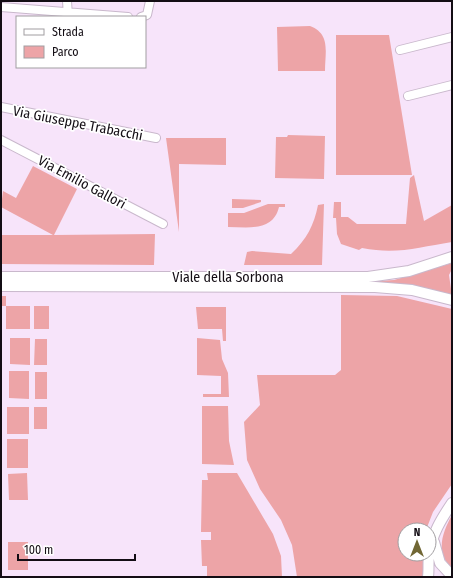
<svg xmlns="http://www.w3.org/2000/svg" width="453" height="578" viewBox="0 0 453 578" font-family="'Fira Sans Condensed',sans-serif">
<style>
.green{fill:#eda4a7}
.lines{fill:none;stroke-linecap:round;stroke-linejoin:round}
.minor-casing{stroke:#c9b8cc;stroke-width:10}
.tertiary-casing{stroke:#c9b8cc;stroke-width:12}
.minor{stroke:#fff;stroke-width:8}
.tertiary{stroke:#fff;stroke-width:10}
.labels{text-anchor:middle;stroke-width:3.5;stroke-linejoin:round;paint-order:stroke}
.street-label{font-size:14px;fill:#130d14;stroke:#fff}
</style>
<rect width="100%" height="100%" fill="#f7e4fa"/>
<!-- green -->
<path class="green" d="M310,26C331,34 325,52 325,71H278L277,27Z
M336,35H389L412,175H336Z
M288,135L325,136L324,179L275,178L276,137H287Z
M166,138H226V165L179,164V232Z
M33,166L77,189L54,235L155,234L154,265L1,264V235H53L1,207L3,191L16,198Z
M414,175L424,221L452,205V242C419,247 397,255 362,248L359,250L341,244L337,234L336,218H333L334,202H341V217H348L357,224H406L410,178Z
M232,199L261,200V202L243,208H232Z
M268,204H285V207H279C273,232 248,227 228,227V213H244Z
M324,204L322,265H244L247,252L252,251L291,254C307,239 314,225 318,205Z
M452,263V269L449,275L452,296L420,287L361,282L394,280Z
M341,295L397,296L452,309V484L433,512L426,530H405V554H423V577H297L292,545L281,520L260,489L247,460L244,422L260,405L257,375H335L341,370Z
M1,296H6V306H30V329H6V306H1Z
M34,306H49V329H34Z
M196,307H226V341H223L222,329H198Z
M10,338H30V365L10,364Z
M197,338L220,340L222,359L228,373L229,397H203V394H221V376L197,375Z
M35,339H47V365H34Z
M9,371H29V399L9,398Z
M35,372H47V399H35Z
M202,406H228L229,441L234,465L202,464Z
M7,407H29V434H7Z
M34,407H47V429H34Z
M7,439H28V468H7Z
M27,473L28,500H9L8,474Z
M207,473H237L273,534L281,556L282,577H207V566H202L201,540H211V532H201L202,480H208Z
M452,515V568C435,553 442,533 452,515Z
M8,542H28V570H8Z"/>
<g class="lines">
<defs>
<path id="minor" d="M67,1L68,16
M1,7L128,17
M141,17L147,15L150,1
M400,50L452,37
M408,96L452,85
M1,107L156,138
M1,140L163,224"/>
<path id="tertiary" d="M1,277H368L409,271L452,257
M1,286L375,287L412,290L452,300
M434,542L440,563L452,576
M428,577C429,570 428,562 429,555C431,535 442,518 452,503"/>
</defs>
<!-- minor casing -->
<use href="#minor" class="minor-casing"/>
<!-- tertiary casing -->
<use href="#tertiary" class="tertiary-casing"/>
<!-- minor -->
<use href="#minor" class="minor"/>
<!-- tertiary -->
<use href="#tertiary" class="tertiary"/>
</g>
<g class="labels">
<!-- street labels -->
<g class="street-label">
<text transform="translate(78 123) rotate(11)" y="5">Via Giuseppe Trabacchi</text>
<text transform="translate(82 182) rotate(28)" y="5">Via Emilio Gallori</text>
<text x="228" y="282">Viale della Sorbona</text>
</g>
</g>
<!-- border -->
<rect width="453" height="578" fill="none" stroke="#130d14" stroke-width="4"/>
<!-- legend -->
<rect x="16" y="16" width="130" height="52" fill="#ffffff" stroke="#a19ea1"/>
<rect x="24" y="29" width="20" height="6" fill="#ffffff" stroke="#a19ea1"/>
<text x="52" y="36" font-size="12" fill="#130d14">Strada</text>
<rect x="24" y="46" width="20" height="12" fill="#eda4a7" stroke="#a19ea1"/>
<text x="52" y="56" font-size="12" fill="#130d14">Parco</text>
<!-- north arrow -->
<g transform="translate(417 542)"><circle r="19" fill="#ffffff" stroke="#a19ea1"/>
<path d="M0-3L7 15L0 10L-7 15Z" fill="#716734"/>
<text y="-6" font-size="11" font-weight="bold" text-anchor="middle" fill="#130d14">N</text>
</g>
<!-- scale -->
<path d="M18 554v6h117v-6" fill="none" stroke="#130d14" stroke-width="2"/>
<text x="24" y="554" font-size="12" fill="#130d14" stroke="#ffffff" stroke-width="3" paint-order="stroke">100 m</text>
</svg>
